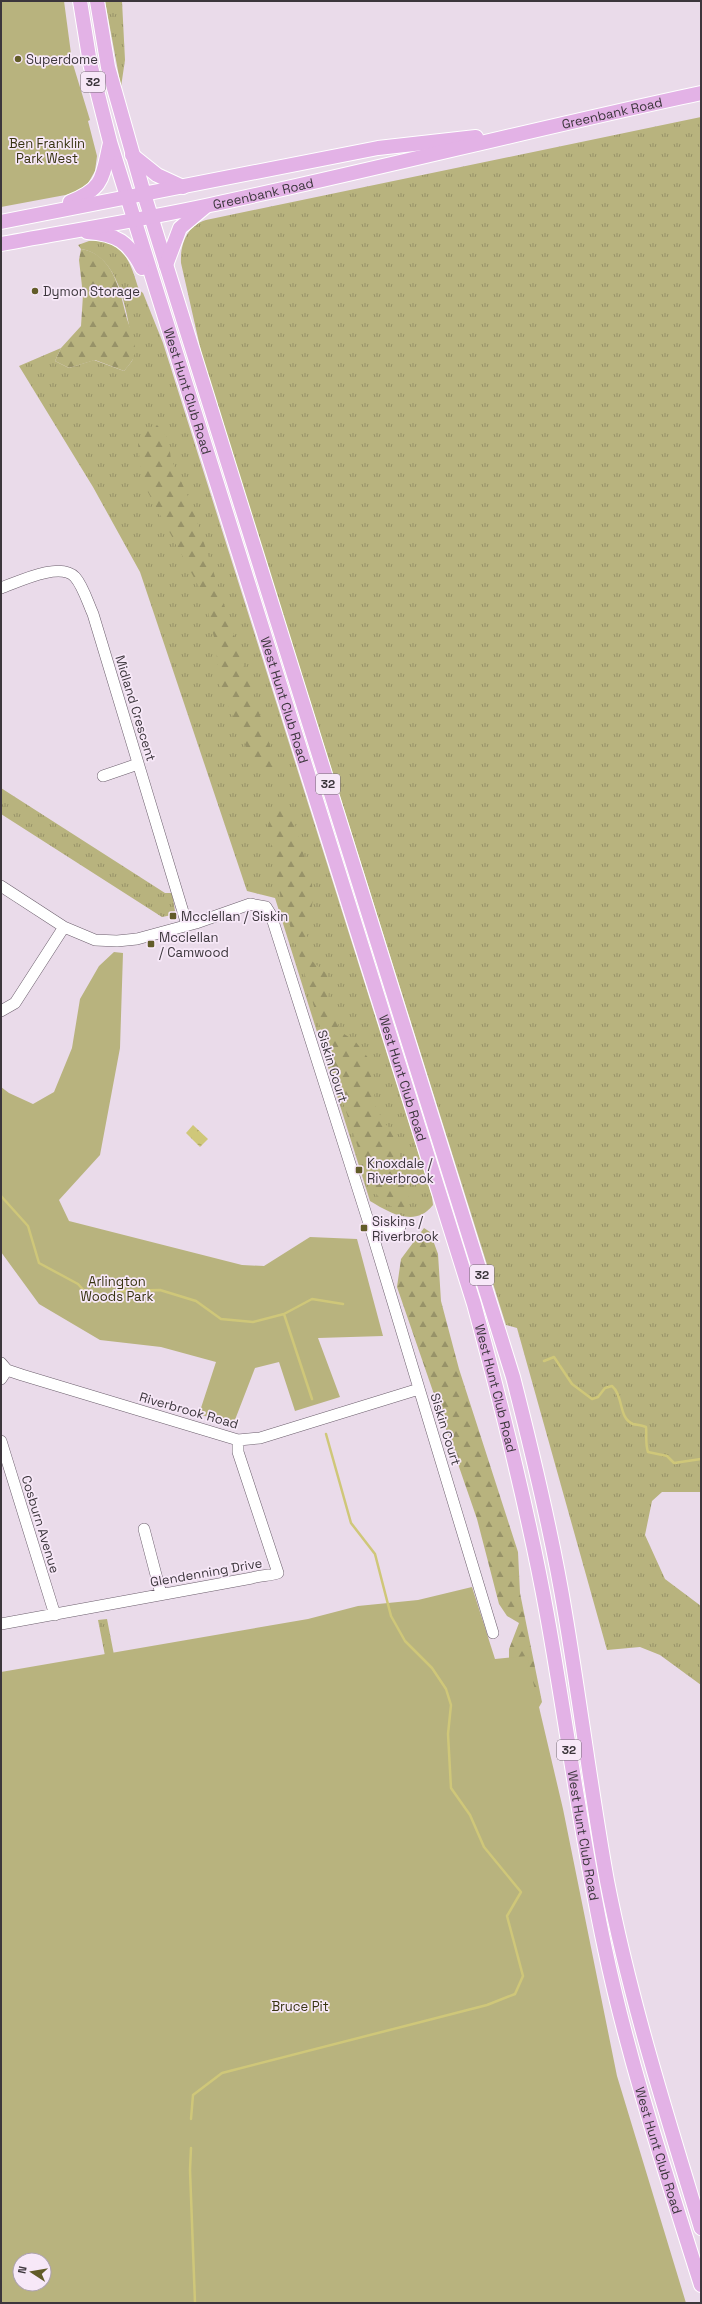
<svg xmlns="http://www.w3.org/2000/svg" width="702" height="2304" viewBox="0 0 702 2304" font-family="'Space Grotesk',sans-serif">
<style>
.grass{fill:url(#grass-tufts)}
.forest{fill:url(#forest-firs)}
.green{fill:#b8b37e;fill-rule:evenodd}
.water{fill:url(#water-ripples)}
.lines{fill:none;stroke-linecap:round;stroke-linejoin:round}
.stream{stroke:#cfc779;stroke-width:2.5}
.minor-casing{stroke:#6c5f6d;stroke-width:12}
.major-casing{stroke:#fff;stroke-width:16}
.minor{stroke:#fff;stroke-width:11}
.major{stroke:#e3b2e6;stroke-width:14}
.poi-dot{fill:#625c29;stroke:#f7e8f8;stroke-width:1.5}
.labels{text-anchor:middle;stroke-width:3.5;stroke-linejoin:round;paint-order:stroke}
.shield{fill:#f7e8f8;stroke:#746b74;stroke-width:1}
.shield-label{font-size:12px;font-weight:bold;fill:#3c363c}
.poi-label{font-size:13px;fill:#3c363c;stroke:#f7e8f8;text-anchor:start}
.street-label{font-size:13px;fill:#3c363c;stroke:#f7e8f8}
.park-label{font-size:13px;fill:#383412;stroke:#f7e8f8}
</style>
<defs>
<pattern id="grass-tufts" width="24" height="20" patternUnits="userSpaceOnUse"><rect width="24" height="20" fill="#b8b37e"/><path d="M3 7l-1-3M5 7V3M7 7l1-3M15 17l-1-3M17 17v-4M19 17l1-3" fill="none" stroke="#979268"/></pattern>
<pattern id="forest-firs" width="22" height="20" patternUnits="userSpaceOnUse"><rect width="22" height="20" fill="#b8b37e"/><path d="M5 1l3.5 6h-7zM16 11l3.5 6h-7z" fill="#979268"/></pattern>
<pattern id="water-ripples" width="26" height="14" patternUnits="userSpaceOnUse"><rect width="26" height="14" fill="#cfc779"/><path d="M2 4q2-2 4 0t4 0M15 11q2-2 4 0t4 0" fill="none" stroke="#a9a264"/></pattern>
</defs>
<rect width="100%" height="100%" fill="#eadbea"/>
<!-- grass -->
<path class="grass" d="M105,1H122L125,60L121,87Z
M701,117V1492H662L652,1501L645,1535L665,1579L701,1606V1685L660,1655L640,1647L607,1650L517,1328L506,1325L203,360L181,263C180,245 187,225 206,220Z
M103,240C129,251 131,266 139,290L143,293L163,343L432,1197L433,1205C415,1228 390,1213 370,1201L275,898L247,891L140,572L93,487L19,366L61,348L55,361L69,368L94,360L124,371L132,361L134,352C127,318 122,256 81,249L78,245L89,241Z
M1,788L165,893H172L175,911L172,915L162,917L1,814Z
M107,1619L115,1660L106,1661L98,1620Z"/>
<!-- forest -->
<path class="forest" d="M81,249C114,254 120,292 127,319C130,328 135,340 135,349C135,359 130,364 124,371L95,360L69,368L55,361L61,348L81,326L83,295L79,260Z
M157,425L168,438L171,459L191,503L277,767L272,779L251,758L219,684L216,646L205,598L142,481L138,444L147,430Z
M276,808L284,809L294,821L312,884L313,899L307,935L309,955L313,962L326,973L330,980L328,1000L341,1032L355,1041L369,1059L376,1107L384,1123L392,1130L410,1190L404,1214C390,1206 379,1200 371,1187L333,1072L291,927L281,900L268,827L271,815Z
M424,1228L430,1232L438,1254L441,1301L459,1369L518,1552L520,1593L542,1702L535,1714L509,1667V1649L519,1623L507,1616L499,1604L477,1519L397,1287L401,1259Z"/>
<!-- green -->
<path class="green" d="M1,1H64L72,61L90,120L88,121L97,156L95,171L87,185L76,193L1,207Z
M114,952L123,953L120,1048L100,1155L59,1200L69,1221L242,1265L264,1266L310,1237L357,1239L383,1336L318,1338L340,1397L295,1411L279,1362L255,1368L233,1425L199,1414L216,1362L161,1347L100,1340L39,1304L1,1252V1087L9,1093L33,1104L54,1092L72,1048L80,999L99,966Z
M472,1587L495,1659L527,1656L563,1809L617,2076L686,2303H1V1672L308,1619L358,1606L418,1600ZM20,2260H44V2284H20Z"/>
<!-- water -->
<path class="water" d="M193,1125L208,1139L200,1147L186,1133Z"/>
<g class="lines">
<!-- stream -->
<path class="stream" d="M1,1196L28,1226L39,1263L78,1284L88,1295L102,1301L118,1291L160,1290L196,1301L221,1319L253,1322L284,1314L312,1299L343,1304
M284,1314L312,1399
M544,1361L554,1357L572,1384L592,1399L598,1397L605,1388L612,1386C624,1396 618,1418 633,1424C637,1425 641,1425 646,1427C647,1436 645,1443 648,1452L667,1456L674,1463L701,1459
M191,2119L193,2095L222,2073L487,2005L515,1994L523,1976L507,1916L521,1892L484,1847L470,1815L451,1788L448,1734L451,1705L446,1689L432,1668L405,1641L391,1616L375,1554L351,1523L326,1434
M191,2148L190,2170L195,2303"/>
<defs>
<path id="minor" d="M1,588C18,582 60,561 75,577C83,586 88,603 93,614L187,925
M103,776L138,764
M1,886L64,927L95,940L117,941L137,939L196,923L250,904L266,907L271,915L372,1233L493,1633
M1,1011L15,1003L64,927
M372,1233L400,1227
M1,1363L7,1370L22,1375L238,1440L260,1438L419,1389
M1,1379L7,1370
M1,1441L55,1615
M144,1529L161,1594
M1,1624L252,1578C261,1575 270,1576 278,1573L238,1452V1440"/>
<g id="major">
<path id="s1" d="M80,1L90,63L110,142L474,1304C502,1407 528,1509 547,1615C567,1726 581,1838 605,1949C629,2063 666,2174 701,2285"/>
<path d="M97,1L108,67L144,194L513,1377C533,1455 552,1533 565,1613C580,1702 591,1792 607,1881C630,1999 666,2113 701,2228"/>
<path d="M132,155L157,175L183,187"/>
<path d="M70,202C105,188 102,177 110,143"/>
<path d="M1,222L378,148L476,137"/>
<path d="M87,232C117,234 129,242 142,268"/>
<path id="s2" d="M1,244C70,231 141,220 210,205C374,170 537,128 701,93"/>
<path d="M166,265L180,228L205,207"/>
</g>
</defs>
<!-- minor casing -->
<use href="#minor" class="minor-casing"/>
<!-- major casing -->
<use href="#major" class="major-casing"/>
<!-- minor -->
<use href="#minor" class="minor"/>
<!-- major -->
<use href="#major" class="major"/>
</g>
<!-- markers -->
<g class="poi-dot">
<circle cx="18" cy="59" r="4"/>
<circle cx="35" cy="291" r="4"/>
<rect x="169" y="912" width="8" height="8" rx="2"/>
<rect x="147" y="940" width="8" height="8" rx="2"/>
<rect x="355" y="1166" width="8" height="8" rx="2"/>
<rect x="360" y="1224" width="8" height="8" rx="2"/>
</g>
<g class="labels">
<!-- shield labels -->
<g class="shield">
<rect x="81" y="72" width="24" height="20" rx="3"/>
<rect x="316" y="774" width="24" height="20" rx="3"/>
<rect x="470" y="1265" width="24" height="20" rx="3"/>
<rect x="557" y="1740" width="24" height="20" rx="3"/>
</g>
<g class="shield-label">
<text x="93" y="86">32</text>
<text x="328" y="788">32</text>
<text x="482" y="1279">32</text>
<text x="569" y="1754">32</text>
</g>
<!-- poi labels -->
<g class="poi-label">
<text x="26" y="64">Superdome</text>
<text x="43" y="296">Dymon Storage</text>
<text x="181" y="921">Mcclellan / Siskin</text>
<text x="159" y="942">Mcclellan<tspan x="159" dy="15">/ Camwood</tspan></text>
<text x="367" y="1168">Knoxdale /<tspan x="367" dy="15">Riverbrook</tspan></text>
<text x="372" y="1226">Siskins /<tspan x="372" dy="15">Riverbrook</tspan></text>
</g>
<!-- street labels -->
<g class="street-label">
<text dy="5" stroke="none"><textPath href="#s2" startOffset="625">Greenbank Road</textPath></text>
<text dy="5" stroke="none"><textPath href="#s2" startOffset="267">Greenbank Road</textPath></text>
<text dy="5" stroke="none"><textPath href="#s1" startOffset="405">West Hunt Club Road</textPath></text>
<text dy="5" stroke="none"><textPath href="#s1" startOffset="729">West Hunt Club Road</textPath></text>
<text transform="translate(136 708) rotate(73)" y="5">Midland Crescent</text>
<text transform="translate(333 1066) rotate(73)" y="5">Siskin Court</text>
<text dy="5" stroke="none"><textPath href="#s1" startOffset="1125">West Hunt Club Road</textPath></text>
<text dy="5" stroke="none"><textPath href="#s1" startOffset="1449">West Hunt Club Road</textPath></text>
<text transform="translate(189 1410) rotate(16)" y="5">Riverbrook Road</text>
<text transform="translate(446 1429) rotate(73)" y="5">Siskin Court</text>
<text transform="translate(41 1524) rotate(73)" y="5">Cosburn Avenue</text>
<text transform="translate(206 1572) rotate(-10)" y="5">Glendenning Drive</text>
<text dy="5" stroke="none"><textPath href="#s1" startOffset="1905">West Hunt Club Road</textPath></text>
<text dy="5" stroke="none"><textPath href="#s1" startOffset="2229">West Hunt Club Road</textPath></text>
</g>
<!-- park labels -->
<g class="park-label">
<text x="47" y="148">Ben Franklin<tspan x="47" dy="15">Park West</tspan></text>
<text x="117" y="1286">Arlington<tspan x="117" dy="15">Woods Park</tspan></text>
<text x="300" y="2011">Bruce Pit</text>
</g>
</g>
<!-- border -->
<rect width="702" height="2304" fill="none" stroke="#3c363c" stroke-width="4"/>
<!-- north arrow -->
<g transform="translate(32 2272) rotate(282)"><circle r="19" fill="#f7e8f8" stroke="#aca1ad"/>
<path d="M0-3L7 15L0 10L-7 15Z" fill="#625c29"/>
<text y="-6" font-size="11" font-weight="bold" text-anchor="middle" fill="#3c363c">N</text>
</g>
</svg>
